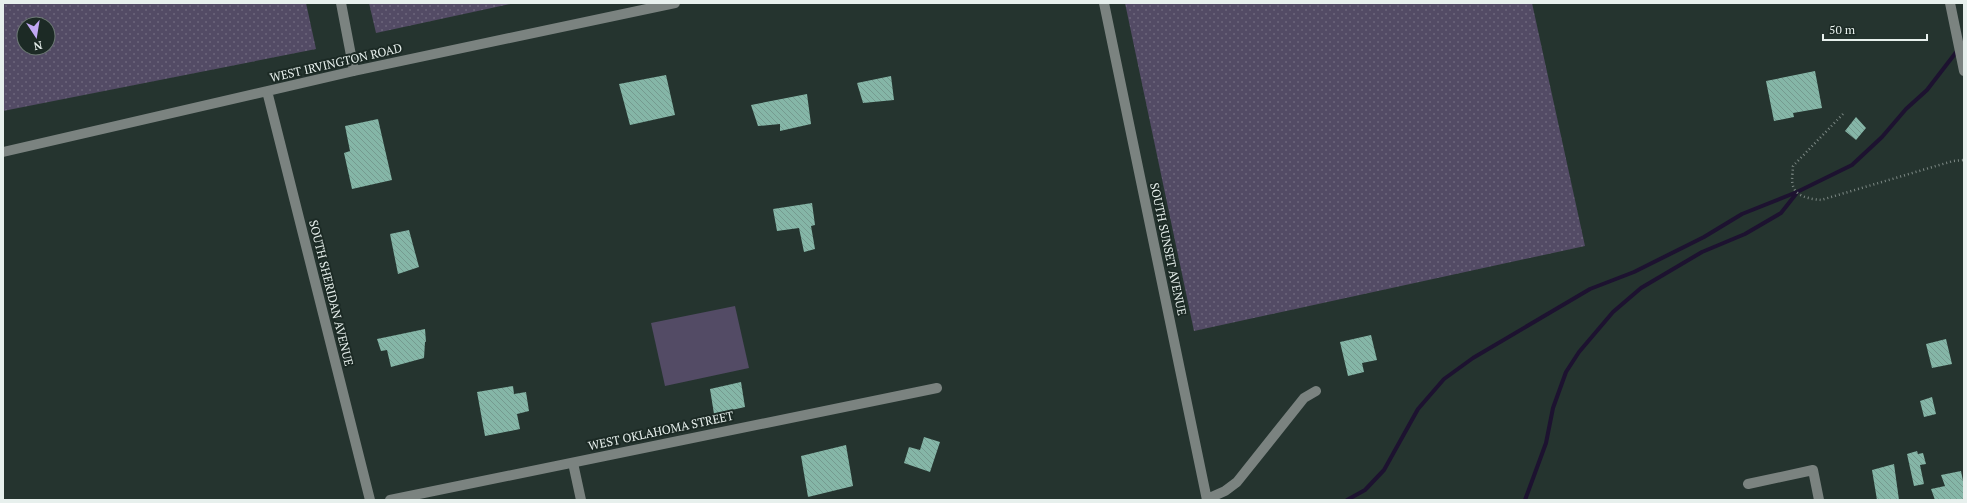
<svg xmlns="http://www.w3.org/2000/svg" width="1967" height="503" viewBox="0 0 1967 503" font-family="'PT Serif',serif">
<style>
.grass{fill:#534b65}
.park{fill:url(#park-dots);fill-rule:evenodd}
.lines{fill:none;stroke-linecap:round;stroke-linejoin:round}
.stream{stroke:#1d1230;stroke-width:4}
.building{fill:url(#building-back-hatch)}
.path{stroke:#7d8985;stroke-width:2.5;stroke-dasharray:1 3;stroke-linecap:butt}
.minor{stroke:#7b8380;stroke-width:10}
.labels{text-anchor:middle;stroke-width:4;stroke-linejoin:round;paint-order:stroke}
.street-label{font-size:12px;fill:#e7f0ed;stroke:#1c2a25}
</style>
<defs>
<pattern id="park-dots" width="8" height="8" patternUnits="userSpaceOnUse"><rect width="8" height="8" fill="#534b65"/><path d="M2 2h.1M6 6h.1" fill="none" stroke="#6c657b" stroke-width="1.8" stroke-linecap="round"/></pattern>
<pattern id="building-back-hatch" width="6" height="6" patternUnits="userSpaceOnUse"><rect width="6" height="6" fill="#85b6a7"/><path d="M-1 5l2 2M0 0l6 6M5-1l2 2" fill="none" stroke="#759a8f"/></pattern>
</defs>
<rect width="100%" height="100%" fill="#25342f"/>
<!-- grass -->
<path class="grass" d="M735,306L749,368L665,386L651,323Z"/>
<!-- park -->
<path class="park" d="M3,3H306L316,49L3,111ZM24,24H48V48H24Z
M369,3H515L376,33Z
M1125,3H1532L1585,246L1194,331Z"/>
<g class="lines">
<!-- stream -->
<path class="stream" d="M1347,500L1365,490L1384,470L1418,409L1444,379L1473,358L1590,289L1634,272L1704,237L1742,214L1797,192L1852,165L1882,137L1906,109L1927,90L1964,42
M1525,500L1546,443L1553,408L1566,372L1579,352L1613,312L1641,288L1702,252L1745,234L1781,213L1796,194"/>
</g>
<!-- building -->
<path class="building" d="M1815,71L1822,108L1793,113L1794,117L1774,121L1766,81Z
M666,75L675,115L630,125L619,84Z
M891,76L894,100L863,103L857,83Z
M807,94L811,124L780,131V124L758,126L751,105Z
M1856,117L1866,128L1856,140L1845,131Z
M378,119L392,180L352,189L344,153L350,151L345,126Z
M812,203L815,225L811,226L815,249L804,252L799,228L777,231L773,209Z
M409,230L419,267L398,274L390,234Z
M425,329L426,342H425L424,358L391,367L387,350L381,351L377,339Z
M1371,335L1377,360L1362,363L1364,372L1348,376L1340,342Z
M1946,339L1952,364L1932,368L1926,344Z
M741,382L745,407L714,414L710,389Z
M513,386L514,394L526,392L529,411L517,414L520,429L485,436L477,392Z
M1932,397L1936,414L1924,417L1920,401Z
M924,437L940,442L930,472L904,463L909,447L920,450Z
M846,445L853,486L808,497L801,456Z
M1917,451L1918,454L1923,453L1926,464L1920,465L1924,484L1914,486L1907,454Z
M1894,464L1899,500H1877L1872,470Z
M1961,471L1963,481H1964V500H1935L1931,489L1945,486L1941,475Z"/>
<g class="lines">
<!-- path -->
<path class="path" d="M1843,114L1793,166C1793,172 1791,180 1793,186C1796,197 1811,199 1821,200L1953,161L1964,160"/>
<!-- minor -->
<path class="minor" d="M341,3L354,71
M1104,3L1207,500
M1950,3L1964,71
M267,91L370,500
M3,152L354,71L675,3
M573,463L581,500
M1748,484L1813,470L1819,500
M1207,499L1225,491L1237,482L1304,398L1316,391
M390,500L937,388"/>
</g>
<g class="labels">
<!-- street labels -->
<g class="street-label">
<text transform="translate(336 63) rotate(-13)" y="4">WEST IRVINGTON ROAD</text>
<text transform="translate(1168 249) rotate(78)" y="4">SOUTH SUNSET AVENUE</text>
<text transform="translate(331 293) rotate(76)" y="4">SOUTH SHERIDAN AVENUE</text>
<text transform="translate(661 431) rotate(-12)" y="4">WEST OKLAHOMA STREET</text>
</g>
</g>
<!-- border -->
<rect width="1967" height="503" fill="none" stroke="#e7f0ed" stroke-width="8"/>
<!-- north arrow -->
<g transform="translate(36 36) rotate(168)"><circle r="19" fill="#1c2a25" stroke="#6d7975"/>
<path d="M0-3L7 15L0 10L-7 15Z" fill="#c1a8f3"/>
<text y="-6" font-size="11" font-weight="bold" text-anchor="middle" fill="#e7f0ed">N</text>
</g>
<!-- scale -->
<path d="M1823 34v6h104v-6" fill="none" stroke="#e7f0ed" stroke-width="2"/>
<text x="1829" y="34" font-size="12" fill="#e7f0ed" stroke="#1c2a25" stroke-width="3" paint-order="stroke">50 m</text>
</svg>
